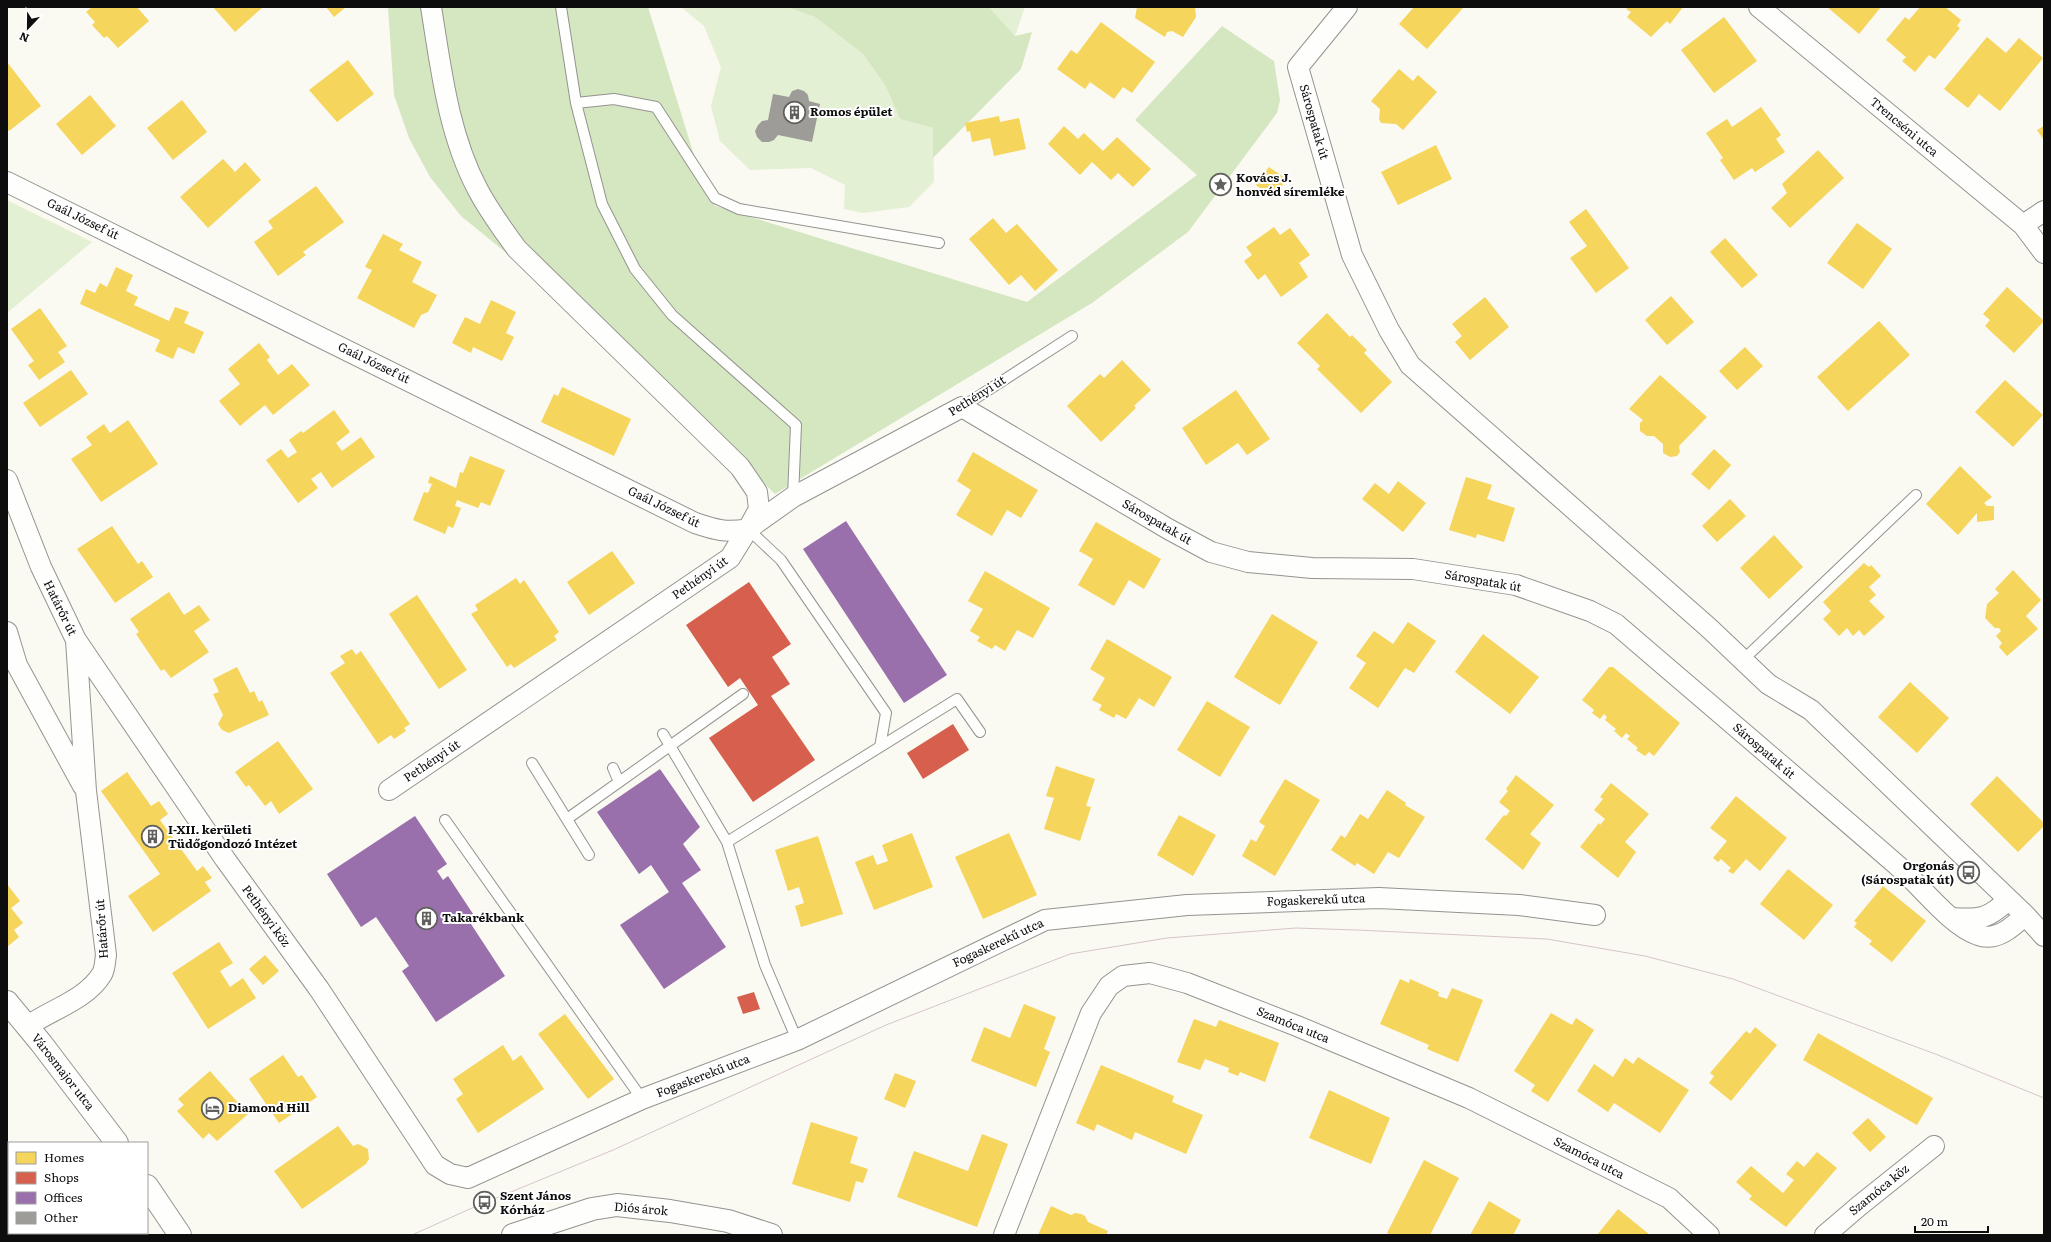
<svg xmlns="http://www.w3.org/2000/svg" width="2051" height="1242" viewBox="0 0 2051 1242" font-family="Literata,serif">
<style>
.green{fill:#e4f0d3}
.forest{fill:#d5e7c0}
.homes{fill:#f6d55c}
.shops{fill:#d6604d}
.offices{fill:#9970ab}
.building{fill:#9d9c98}
.lines{fill:none;stroke-linecap:round;stroke-linejoin:round}
.service-casing{stroke:#949390;stroke-width:12}
.minor-casing{stroke:#949390;stroke-width:22}
.tertiary-casing{stroke:#949390;stroke-width:24}
.service{stroke:#fefefd;stroke-width:10}
.minor{stroke:#fefefd;stroke-width:20}
.tertiary{stroke:#fefefd;stroke-width:22}
.tram{stroke:#d6c6c6;stroke-width:1}
.labels{text-anchor:middle;stroke-width:4;stroke-linejoin:round;paint-order:stroke}
.poi-label{font-size:12px;font-weight:bold;fill:#0d0d0d;stroke:#fff;text-anchor:start}
.street-label{font-size:12px;fill:#0d0d0d;stroke:#fff}
</style>
<rect width="100%" height="100%" fill="#faf9f2"/>
<!-- green -->
<path class="green" d="M681,7H787L815,17L863,54L885,85L900,119L933,128L934,182L909,207L863,213L844,209L845,185L811,168L750,170L720,141L711,106L721,67L704,26Z
M989,7H1025L1015,36Z
M7,200L92,242L7,313Z"/>
<!-- forest -->
<path class="forest" d="M388,7H648L694,155L715,206L1027,302L1197,175L1135,120L1222,26L1274,61L1280,100L1277,113L1188,232L1092,303L775,494L663,381L461,216L430,177L409,138L394,95Z
M787,7H989L1015,36L1032,32L1021,69L933,158V128L900,119L885,85L863,54L815,17Z"/>
<!-- homes -->
<path class="homes" d="M92,7H137L149,21L118,48L107,36L104,38L92,25L95,22L86,12Z
M213,7H263L235,32Z
M326,7H346L334,17Z
M1137,7H1195L1196,17L1183,37L1172,31L1167,32L1165,37L1135,18Z
M1414,7H1461L1463,8L1427,49L1399,24Z
M1628,7H1683L1670,24L1667,21L1651,37L1627,17L1631,12L1626,9Z
M1827,7H1881L1859,34Z
M1920,7H1945L1961,20L1957,26L1960,28L1935,59L1929,55L1915,72L1902,61L1906,57L1886,40L1905,17L1909,20Z
M1724,17L1757,61L1714,93L1681,50Z
M1101,22L1155,62L1132,93L1123,87L1114,99L1090,82L1085,89L1057,69L1071,50L1077,54Z
M1987,37L2006,53L2019,38L2043,58L2000,111L1979,94L1968,108L1944,89Z
M348,60L374,94L337,122L309,90Z
M7,62L41,106L9,131L7,129Z
M1399,69L1413,81L1418,75L1437,92L1403,130L1396,124L1381,123L1379,119L1380,109L1371,101Z
M90,95L116,126L82,155L56,124Z
M182,100L207,132L173,160L147,128Z
M1761,107L1781,135L1776,139L1785,152L1755,172L1752,168L1734,180L1720,160L1723,158L1706,133L1727,119L1732,127Z
M999,116L1000,122L1019,118L1026,149L994,156L990,138L972,142L970,131L967,132L965,123Z
M1064,126L1078,139L1084,133L1103,151L1117,137L1151,169L1133,187L1118,173L1111,180L1092,162L1080,175L1048,144Z
M2044,126V140L2037,130Z
M1436,145L1452,179L1398,205L1381,172Z
M1818,150L1844,178L1790,228L1771,208L1787,193L1782,184Z
M223,159L235,172L245,162L261,180L208,228L180,197Z
M1269,167L1287,179L1273,198L1256,185Z
M316,186L344,222L303,252L306,255L278,276L254,242L273,228L268,221Z
M1586,209L1629,268L1596,293L1570,258L1587,246L1569,222Z
M993,218L1006,233L1017,224L1058,270L1035,291L1021,275L1009,285L969,239Z
M1857,223L1892,249L1863,289L1827,263Z
M1274,227L1280,235L1290,228L1310,255L1299,263L1308,277L1281,297L1265,274L1258,280L1244,261L1252,255L1246,247Z
M383,234L403,244L399,250L422,262L412,282L437,295L428,312L421,315L414,328L357,298L372,270L365,267Z
M1725,238L1758,275L1742,288L1710,252Z
M116,267L133,275L126,291L138,297L134,305L169,321L175,307L189,312L184,323L204,332L194,354L178,347L173,359L155,351L160,340L80,304L86,289L95,293L100,283L107,287Z
M2007,287L2044,321L2014,353L1985,326L1990,320L1983,314Z
M1671,296L1694,322L1667,345L1645,320Z
M1485,297L1509,327L1470,360L1455,342L1462,336L1452,324Z
M491,300L516,312L506,333L514,337L502,361L473,347L471,353L452,343L465,317L480,324Z
M40,308L67,346L58,352L65,362L39,380L28,365L34,361L11,329Z
M1327,313L1350,337L1352,335L1367,350L1364,353L1392,382L1361,413L1317,369L1320,366L1297,343Z
M1879,321L1910,355L1848,411L1817,377Z
M259,343L270,357L267,360L278,375L292,364L310,385L273,415L265,405L240,426L219,401L240,384L228,369Z
M1745,347L1763,366L1737,390L1719,371Z
M1122,360L1151,390L1134,406L1136,408L1101,442L1067,406L1100,374L1104,378Z
M71,370L88,394L40,427L23,403Z
M1660,375L1707,417L1679,446L1680,452L1677,456L1670,457L1663,453V444L1654,436H1647L1640,431V423L1643,420L1629,409Z
M2005,380L2043,415L2013,447L1975,412Z
M562,387L631,419L614,456L541,422L554,394L558,396Z
M1236,390L1270,439L1247,455L1238,443L1206,465L1182,428Z
M334,410L350,432L336,443L342,451L361,437L375,457L332,488L321,472L311,479L318,488L298,503L266,460L281,449L288,458L297,452L289,440L301,431L303,433Z
M128,420L158,464L101,502L71,459L92,445L86,437L104,424L110,433Z
M1714,449L1731,465L1709,490L1691,474Z
M973,452L1038,490L1021,518L1007,510L992,536L956,515L971,490L957,481Z
M470,456L505,470L490,506L481,502L478,508L457,500L455,506L461,508L453,528L448,526L445,534L413,520L424,492L428,493L432,484L428,483L430,476L456,488L460,472L463,473Z
M1960,466L1992,497L1984,503L1987,506H1994V520L1977,522V513L1958,535L1926,504Z
M1466,477L1492,485L1487,499L1515,508L1504,542L1477,534L1476,538L1449,530Z
M1398,481L1426,503L1403,532L1362,499L1375,483L1389,494Z
M1730,499L1746,516L1717,542L1702,526Z
M1096,522L1161,559L1144,589L1129,580L1114,606L1078,585L1093,559L1079,551Z
M112,526L138,564L142,561L153,577L115,603L77,549Z
M1774,535L1803,567L1769,599L1740,568Z
M612,551L635,583L589,615L567,582Z
M1864,563L1869,567L1871,565L1881,576L1869,587L1876,595L1869,601L1885,617L1864,636L1859,630L1853,636L1847,628L1839,636L1823,619L1831,611L1823,602Z
M2013,570L2041,600L2026,616L2038,629L2007,656L1999,647L2002,643L1996,636L2001,631L1999,628H1995L1985,618L1987,604L1999,593L1995,589Z
M985,571L1050,608L1033,638L1017,630L1005,651L995,645L992,649L977,641L980,637L970,631L983,609L968,601Z
M516,578L520,584L524,580L559,632L554,636L557,640L514,668L511,664L507,667L471,614L478,610L475,605Z
M169,592L184,615L199,605L210,620L194,631L209,652L171,678L164,669L161,671L136,634L139,632L130,619Z
M417,595L467,670L439,689L389,614Z
M1272,614L1318,642L1280,705L1234,677Z
M1408,622L1436,641L1414,673L1405,668L1378,708L1349,688L1366,663L1356,656L1374,631L1393,644Z
M1483,634L1539,677L1510,714L1455,672Z
M1107,639L1172,677L1154,707L1139,698L1126,719L1116,714L1114,718L1099,710L1102,705L1092,700L1105,678L1090,669Z
M352,649L356,655L361,651L410,724L404,728L406,731L394,739L391,735L378,744L330,673L345,663L340,656Z
M237,667L250,693L254,691L259,702L262,700L269,715L229,733L222,730L218,724L223,715L213,694L219,692L213,679Z
M1609,667H1613L1680,723L1654,756L1649,752L1645,756L1636,750L1638,748L1627,739L1630,736L1626,733L1622,738L1614,731L1616,729L1605,720L1607,717L1604,714L1600,719L1592,713L1594,710L1582,700Z
M1910,682L1949,718L1917,753L1878,717Z
M1207,701L1250,727L1220,777L1177,750Z
M278,741L313,789L279,814L271,801L265,806L249,785L246,787L235,772Z
M1056,766L1095,779L1086,806L1091,807L1080,841L1044,829L1054,798L1046,796Z
M127,772L151,806L159,801L168,814L160,820L197,871L203,866L212,878L205,882L211,891L153,932L128,896L160,874L101,791Z
M1516,775L1554,805L1530,834L1541,843L1523,870L1485,839L1504,815L1506,816L1510,811L1499,802L1508,791L1506,789Z
M1997,776L2044,823V826L2018,852L1970,804Z
M1285,779L1320,800L1275,876L1242,856L1251,839L1256,842L1265,826L1259,822Z
M1611,783L1649,814L1625,842L1636,852L1618,878L1580,847L1599,823L1600,825L1605,819L1594,810L1603,799L1600,797Z
M1387,790L1406,803L1405,805L1425,817L1399,858L1388,852L1374,874L1357,863L1355,866L1331,850L1341,835L1345,838L1360,814L1368,819Z
M1736,796L1787,838L1760,871L1746,859L1733,874L1728,871L1731,868L1721,859L1718,862L1713,858L1727,841L1710,828Z
M1179,815L1216,835L1193,876L1157,855Z
M912,833L933,887L874,910L855,862L873,855L877,865L888,861L882,845Z
M1009,833L1037,895L983,919L955,857Z
M818,836L843,914L801,927L795,906L804,903L799,887L788,891L775,850Z
M1788,869L1833,905L1804,940L1760,904Z
M7,884L20,901L11,908L23,923L14,930L19,937L7,947Z
M1883,886L1926,921L1892,962L1869,944L1872,941L1854,927L1857,923L1854,921Z
M219,942L233,963L220,971L230,987L243,978L256,998L208,1029L172,973Z
M265,955L279,971L263,985L249,969Z
M1400,979L1409,983L1410,979L1439,992L1438,996L1447,999L1452,988L1483,1000L1458,1062L1427,1049L1429,1045L1380,1024Z
M1024,1004L1056,1017L1044,1049L1050,1052L1036,1087L971,1061L984,1027L1010,1038Z
M1551,1013L1572,1025L1576,1018L1594,1030L1548,1102L1531,1091L1535,1085L1514,1071Z
M565,1014L614,1079L588,1099L538,1034Z
M1194,1019L1216,1027L1219,1020L1279,1043L1265,1082L1240,1072L1238,1076L1228,1072L1229,1068L1205,1059L1200,1070L1177,1062Z
M1755,1027L1777,1045L1731,1101L1709,1083L1714,1076L1710,1073L1746,1031L1750,1034Z
M1818,1033L1933,1098L1917,1125L1803,1060Z
M503,1045L513,1061L521,1055L544,1089L478,1133L456,1099L463,1094L453,1079Z
M283,1055L298,1077L302,1075L317,1097L279,1123L249,1079Z
M1638,1057L1689,1090L1660,1133L1614,1103L1608,1112L1577,1091L1594,1064L1613,1077L1625,1058L1633,1064Z
M1101,1065L1174,1096L1172,1102L1203,1115L1186,1154L1135,1132L1132,1140L1097,1124L1094,1131L1076,1123Z
M210,1071L248,1114L217,1141L209,1133L203,1139L177,1111L184,1105L178,1099Z
M895,1073L916,1081L905,1108L884,1099Z
M1329,1090L1390,1118L1371,1164L1309,1138Z
M1868,1118L1886,1137L1870,1152L1852,1133Z
M811,1122L858,1137L850,1163L868,1169L863,1183L856,1181L850,1202L792,1184Z
M338,1126L353,1146L358,1144L368,1149L369,1159L366,1164L302,1209L274,1171Z
M982,1134L1008,1144L977,1227L897,1197L914,1151L968,1171Z
M1817,1152L1837,1168L1786,1227L1749,1199L1752,1196L1736,1182L1751,1166L1783,1193L1794,1180L1786,1174L1797,1161L1804,1167Z
M1424,1160L1459,1178L1430,1235H1391L1387,1233Z
M1489,1201L1521,1220L1513,1235H1470Z
M1051,1206L1071,1215L1075,1213L1081,1214L1085,1216L1088,1222L1108,1231L1106,1235H1038Z
M1618,1209L1650,1235H1597Z
M84,1233H128L130,1235H81Z"/>
<!-- shops -->
<path class="shops" d="M749,582L791,644L772,657L790,684L771,696L815,760L753,802L709,738L758,705L740,678L728,687L686,625Z
M953,724L969,750L923,779L907,753Z
M754,992L760,1009L743,1014L737,997Z"/>
<!-- offices -->
<path class="offices" d="M846,521L947,675L904,703L803,549Z
M660,769L700,827L683,844L701,870L682,883L726,947L664,989L620,925L669,892L651,865L639,874L597,812Z
M415,816L447,864L437,871L443,880L448,876L477,920L471,924L505,976L436,1022L402,971L409,966L376,917L361,927L327,874Z"/>
<!-- building -->
<path class="building" d="M798,89L804,91L808,95L809,101L820,104L812,142L778,135L774,140L769,142H762L757,137L755,131L758,125L762,121L768,120L773,94L789,97L792,91Z"/>
<g class="lines">
<defs>
<path id="service" d="M561,7L576,103
M962,407L1072,336
M793,497L796,425L672,315L635,269L602,204L576,103L614,99L656,107L715,198L739,209L939,243
M748,529L781,560L886,713L880,747
M1743,660L1916,495
M663,734L727,842L765,965L797,1040
M532,763L589,855
M613,768L619,782
M567,819L743,694
M445,820L642,1099
M727,842L957,699L980,732
M7,1172L9,1175
M9,1235L11,1233"/>
<path id="minor" d="M431,7C441,68 448,134 478,190C489,211 503,230 517,249L740,467L757,492L759,509L748,529
M1347,7L1298,67L1352,255L1389,330L1410,365L1709,628L1768,684L1811,710L2025,915L2044,936
M1759,7L2023,225L2044,253
M7,182L695,523C716,530 726,533 748,529
M2023,225L2044,211
M7,480L41,567L76,640L86,791L106,955C105,961 105,969 102,974C86,1000 52,1009 28,1026
M7,632L17,665L83,786
M76,640L225,859L319,989L435,1165L450,1174L468,1178L642,1099L797,1040L1045,920L1187,905L1379,898L1519,905L1595,915
M389,790L730,558L748,529L793,497L962,407L1170,530L1211,552L1248,562L1312,568L1413,569L1516,585L1590,611L1616,624C1710,705 1805,785 1898,866C1922,887 1950,925 1978,935C1996,942 2013,927 2025,915
M1952,918C1980,920 1988,919 2008,900
M1004,1235L1091,1013L1109,986L1123,976L1150,973L1187,983L1297,1026L1469,1098L1669,1198L1709,1235
M1825,1235L1859,1206L1934,1146"/>
<path id="tertiary" d="M7,1002L41,1043L117,1143
M147,1186L180,1235
M513,1235L592,1209L617,1205L670,1211L728,1221L771,1235"/>
</defs>
<!-- service casing -->
<use href="#service" class="service-casing"/>
<!-- minor casing -->
<use href="#minor" class="minor-casing"/>
<!-- tertiary casing -->
<use href="#tertiary" class="tertiary-casing"/>
<!-- service -->
<use href="#service" class="service"/>
<!-- minor -->
<use href="#minor" class="minor"/>
<!-- tertiary -->
<use href="#tertiary" class="tertiary"/>
<!-- tram -->
<path class="tram" d="M412,1235L472,1208L613,1150L886,1025L1070,954L1167,938L1296,928L1357,930L1547,939L1645,956L1733,979L1938,1055L2044,1098"/>
</g>
<!-- icons -->
<defs>
<symbol id="building-ring" viewBox="-11 -11 22 22"><circle r="9.5" fill="#fff" stroke="#60605d" stroke-width="1.5"/><path d="M-4-6H4V6H1V3H-1V6H-4ZM-2.5-4.3h1.7v1.8h-1.7ZM.8-4.3h1.7v1.8H.8ZM-2.5-1h1.7V.8h-1.7ZM.8-1h1.7V.8H.8Z" fill="#60605d"/></symbol>
<symbol id="sight-ring" viewBox="-11 -11 22 22"><circle r="9.5" fill="#fff" stroke="#60605d" stroke-width="1.5"/><path d="M0-6L1.8-2.2L6-1.7L2.9 1.2L3.7 5.4L0 3.3L-3.7 5.4L-2.9 1.2L-6-1.7L-1.8-2.2Z" fill="#60605d"/></symbol>
<symbol id="bus-ring" viewBox="-11 -11 22 22"><circle r="9.5" fill="#fff" stroke="#60605d" stroke-width="1.5"/><path d="M-5-6H5V4H4V6H2V4H-2V6H-4V4H-5ZM-3.5-4V0h7V-4ZM-3.5 1.2v1.5H-2V1.2ZM2 1.2v1.5H3.5V1.2Z" fill="#60605d"/></symbol>
<symbol id="hotel-ring" viewBox="-11 -11 22 22"><circle r="9.5" fill="#fff" stroke="#60605d" stroke-width="1.5"/><path d="M-6-4.5h1.5V1H6V5H4.5V3h-9V5H-6ZM-4 0a1.8 1.8 0 1 1 3.6 0ZM.5 0V-2.5h3Q6-2.5 6 0Z" fill="#60605d"/></symbol>
</defs>
<g fill-rule="evenodd">
<use href="#building-ring" x="782" y="100" width="25" height="25"/>
<use href="#sight-ring" x="1208" y="172" width="25" height="25"/>
<use href="#building-ring" x="140" y="824" width="25" height="25"/>
<use href="#bus-ring" x="1956" y="860" width="25" height="25"/>
<use href="#building-ring" x="414" y="906" width="25" height="25"/>
<use href="#hotel-ring" x="200" y="1096" width="25" height="25"/>
<use href="#bus-ring" x="472" y="1190" width="25" height="25"/>
</g>
<g class="labels">
<!-- poi labels -->
<g class="poi-label">
<text x="810" y="116">Romos épület</text>
<text x="1236" y="182">Kovács J.<tspan x="1236" dy="14">honvéd síremléke</tspan></text>
<text x="168" y="834">I-XII. kerületi<tspan x="168" dy="14">Tüdőgondozó Intézet</tspan></text>
<text x="1954" y="870" text-anchor="end">Orgonás<tspan x="1954" dy="14">(Sárospatak út)</tspan></text>
<text x="442" y="922">Takarékbank</text>
<text x="228" y="1112">Diamond Hill</text>
<text x="500" y="1200">Szent János<tspan x="500" dy="14">Kórház</tspan></text>
</g>
<!-- street labels -->
<g class="street-label">
<text transform="translate(1314 122) rotate(74)" y="4">Sárospatak út</text>
<text transform="translate(1904 127) rotate(40)" y="4">Trencséni utca</text>
<text transform="translate(83 219) rotate(26)" y="4">Gaál József út</text>
<text transform="translate(374 363) rotate(26)" y="4">Gaál József út</text>
<text transform="translate(977 396) rotate(-32)" y="4">Pethényi út</text>
<text transform="translate(664 507) rotate(26)" y="4">Gaál József út</text>
<text transform="translate(1157 522) rotate(30)" y="4">Sárospatak út</text>
<text transform="translate(700 578) rotate(-35)" y="4">Pethényi út</text>
<text transform="translate(1483 581) rotate(10)" y="4">Sárospatak út</text>
<text transform="translate(60 608) rotate(64)" y="4">Határőr út</text>
<text transform="translate(1764 751) rotate(41)" y="4">Sárospatak út</text>
<text transform="translate(432 761) rotate(-34)" y="4">Pethényi út</text>
<text transform="translate(1316 900) rotate(-2)" y="4">Fogaskerekű utca</text>
<text transform="translate(266 916) rotate(54)" y="4">Pethényi köz</text>
<text transform="translate(102 929) rotate(-94)" y="4">Határőr út</text>
<text transform="translate(998 943) rotate(-25)" y="4">Fogaskerekű utca</text>
<text transform="translate(1293 1025) rotate(22)" y="4">Szamóca utca</text>
<text transform="translate(63 1072) rotate(52)" y="4">Városmajor utca</text>
<text transform="translate(703 1076) rotate(-21)" y="4">Fogaskerekű utca</text>
<text transform="translate(1589 1158) rotate(27)" y="4">Szamóca utca</text>
<text transform="translate(1879 1190) rotate(-39)" y="4">Szamóca köz</text>
<text transform="translate(641 1209) rotate(5)" y="4">Diós árok</text>
</g>
</g>
<!-- border -->
<rect width="2051" height="1242" fill="none" stroke="#0d0d0d" stroke-width="16"/>
<!-- legend -->
<rect x="8" y="1142" width="140" height="92" fill="#ffffff" stroke="#9e9e9e"/>
<rect x="16" y="1152" width="20" height="12" fill="#f6d55c" stroke="#9e9e9e"/>
<text x="44" y="1162" font-size="12" fill="#0d0d0d">Homes</text>
<rect x="16" y="1172" width="20" height="12" fill="#d6604d" stroke="#9e9e9e"/>
<text x="44" y="1182" font-size="12" fill="#0d0d0d">Shops</text>
<rect x="16" y="1192" width="20" height="12" fill="#9970ab" stroke="#9e9e9e"/>
<text x="44" y="1202" font-size="12" fill="#0d0d0d">Offices</text>
<rect x="16" y="1212" width="20" height="12" fill="#9d9c98" stroke="#9e9e9e"/>
<text x="44" y="1222" font-size="12" fill="#0d0d0d">Other</text>
<!-- north arrow -->
<g transform="translate(28 28) rotate(202)" stroke="#ffffff" stroke-width="3" paint-order="stroke">
<path d="M0-3L7 15L0 10L-7 15Z" fill="#0d0d0d"/>
<text y="-6" font-size="11" font-weight="bold" text-anchor="middle" fill="#0d0d0d">N</text>
</g>
<!-- scale -->
<path d="M1915 1226v6h73v-6" fill="none" stroke="#0d0d0d" stroke-width="2"/>
<text x="1921" y="1226" font-size="12" fill="#0d0d0d" stroke="#ffffff" stroke-width="3" paint-order="stroke">20 m</text>
</svg>
